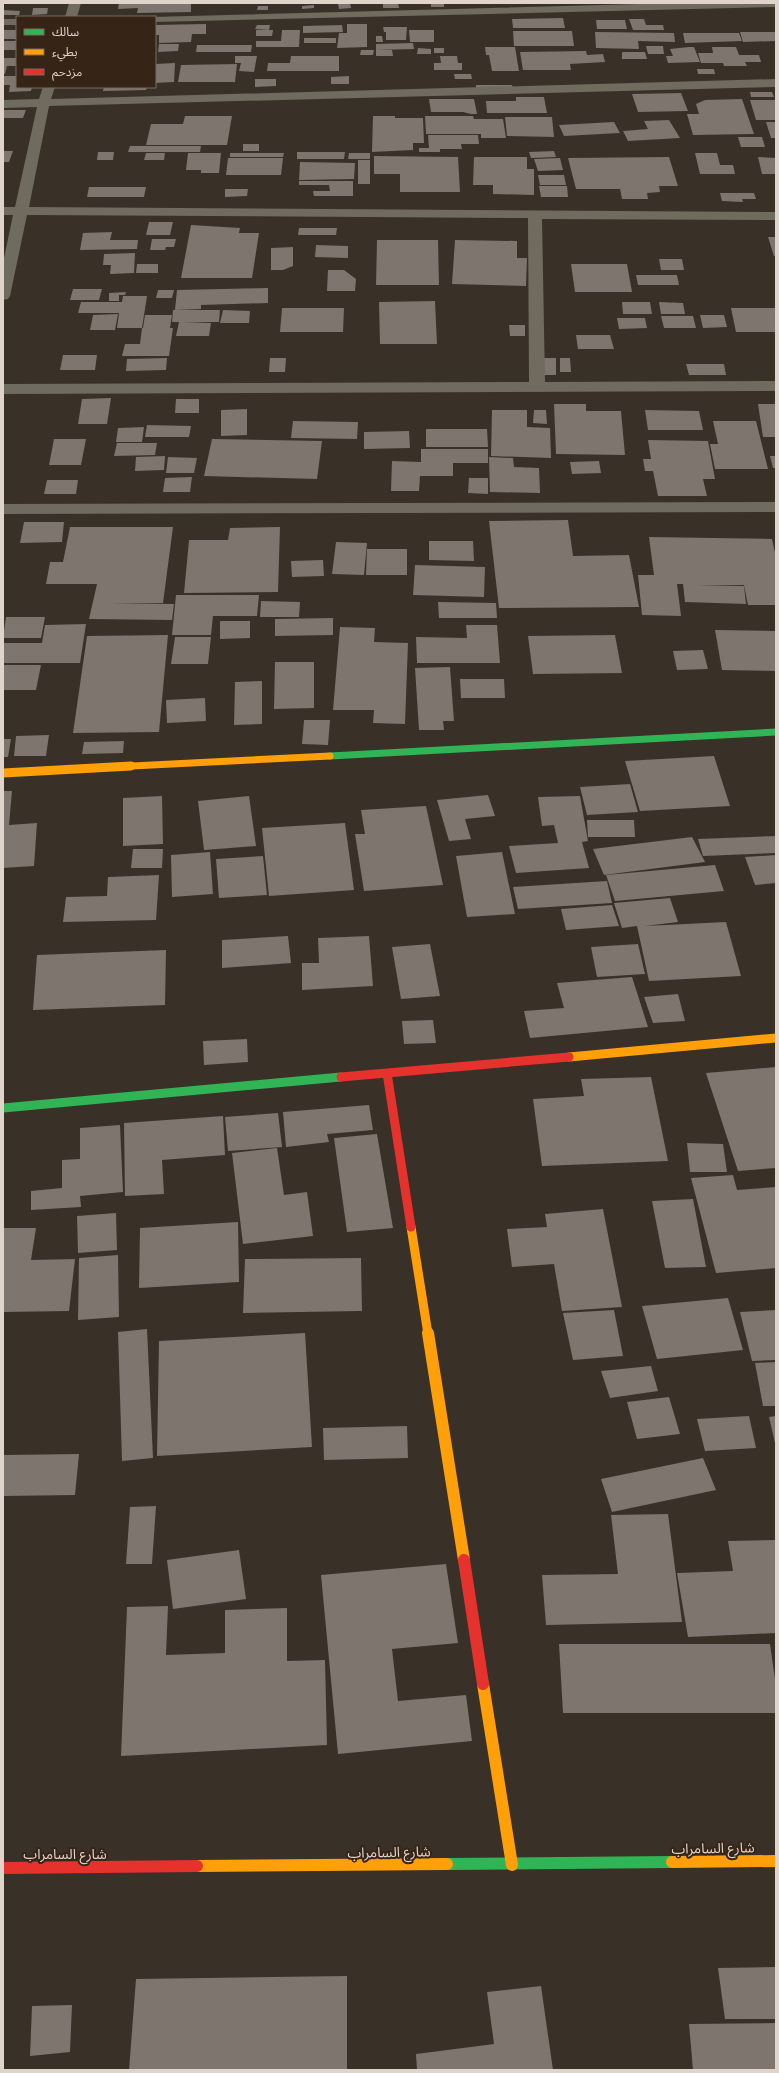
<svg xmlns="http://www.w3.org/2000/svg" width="779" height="2073" viewBox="0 0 779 2073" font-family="Karla,'Noto Sans Arabic',sans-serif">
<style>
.building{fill:#7d756e}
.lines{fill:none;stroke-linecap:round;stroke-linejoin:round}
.street{fill:#6f6b5e;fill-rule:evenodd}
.fast-far2{stroke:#30b455;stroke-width:7}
.fast-far1{stroke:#30b455;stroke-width:9}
.fast{stroke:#30b455;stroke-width:12}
.slow-far2{stroke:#ff9f0a;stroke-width:7}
.slow-far1{stroke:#ff9f0a;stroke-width:9}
.slow{stroke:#ff9f0a;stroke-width:12}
.jam-far1{stroke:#e5322d;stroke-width:9}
.jam{stroke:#e5322d;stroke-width:12}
.labels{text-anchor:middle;stroke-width:4;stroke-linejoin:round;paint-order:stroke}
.near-street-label{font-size:14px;fill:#dfd3ca;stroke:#362517}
</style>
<rect width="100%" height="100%" fill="#393028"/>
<!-- building -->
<path class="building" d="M119,3H191V12L137,13L138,8L118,9Z
M350,3L351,8L339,9L338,4Z
M383,3H398L399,8H383Z
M431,3H444V7H431Z
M314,5V8L302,9V6Z
M258,6H268V10H257Z
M33,8H48L47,14L32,15Z
M3,10L20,11L19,15H3Z
M563,18L565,28H513L512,19Z
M629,19H644L646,25H663L664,30H633Z
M596,20H625L627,29H597Z
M206,24V34H192L191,42L159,43V35H155V25Z
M347,24H367V47L337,48L339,33H347Z
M257,25H270L269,30L255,29Z
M342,25L343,32L303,33V26Z
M383,27H407L406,40H386V32H384Z
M3,30H17V39H3Z
M256,30H273L272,36H256Z
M282,30H300L299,47H256V41H281Z
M409,30H434V42H410Z
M513,31H572L574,46H514Z
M595,32L674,33L675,42L638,41L639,49L596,48Z
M740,32H776V41L743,42Z
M683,33H739L742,41L685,43Z
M376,36H382L383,42H376Z
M304,38H336V43H304Z
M3,41H17V50H3Z
M413,43L414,49L376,50V44Z
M159,44H179L178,51L158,52Z
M197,45H252L251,52H196Z
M646,46H663L664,54H648Z
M485,47H515L519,71H492L489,55H486Z
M689,47H694L700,62L668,63L666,56H673L670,49Z
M712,47H736L739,55H759L761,62H745L747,66H724L723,63H701L698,53H713Z
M418,48L431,49V54H417Z
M434,48H444V53H434Z
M361,50H374L373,55H360Z
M376,50H392L393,56H376Z
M586,51L587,55L603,54L605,62L570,64L571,70H523L520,52Z
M622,52H645L647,59H622Z
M235,56H257L254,72L239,71L241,63H235Z
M291,56H339V71H267L268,63H290Z
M440,56H457L458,63H462V70H434V63H441Z
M3,58H17V66H7L5,74H3Z
M175,63L174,82L155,83V64Z
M237,64L235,82H178L181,65Z
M697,69H714L715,74H698Z
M454,74H471L472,79H455Z
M3,76H17V87H32L31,91L9,92L10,85H3Z
M349,76V84H331V77Z
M255,79H276V86L255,87Z
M476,85H512L513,89H476Z
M104,87H147L146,90L103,91Z
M750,92H772L774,97H751Z
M681,93L688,111L638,112L632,94Z
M516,97H544L547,113H487L486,101H516Z
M429,99H474L477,114H471L463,112H431Z
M742,99L754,134L693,135L687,114H699L696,104L705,100Z
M750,100H776V120H756Z
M3,110H26L23,118H3Z
M185,116H232L227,145H146L151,124H183Z
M373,116H395V118H423L424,143H413V150L372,152Z
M425,116H473L474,119H503L506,138H481V134H426Z
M505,117H552L554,137L507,136Z
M669,120L680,138L628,141L623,131L648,129L644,121Z
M614,122L620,133L564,136L559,125Z
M766,122H776V138H771Z
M428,135H478L479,144H461L462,149H440V152H419V148H429Z
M738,137H762L765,147H741Z
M243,144H259V151H243Z
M130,146H201L200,152H128Z
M3,151H13L9,162H3Z
M554,151L556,157L531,158L529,152Z
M98,152H114L113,160H97Z
M297,152H345L344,159H297Z
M146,153H165L164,160H144Z
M188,153H221L219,173H201V170H186Z
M230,153H284L283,157H230Z
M349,153H370V159H348Z
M695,153H717L720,165H733L735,174H700Z
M374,156L458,157L460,192H400V174H374Z
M474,157H527V169H534V195L493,194V185H473Z
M669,157L678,186H659L660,192L647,193L648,199H622L620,189H576L568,158Z
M758,157L776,158V174H762Z
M228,158H283L281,175H226Z
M560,158L563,170L538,171L534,159Z
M358,160H370V184H358Z
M300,162L355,163L354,179L299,180Z
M538,175H564L566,185H540Z
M299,181H353V196H314L313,191H330L329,185H299Z
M539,186H567L568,197H541Z
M89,187H146L144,197H87Z
M225,189H248L247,196L225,197Z
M720,193H754L756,199H742L743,202L722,201Z
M149,222H173L170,235H146Z
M191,225L240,228L239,233H259L252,278H181Z
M299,228H337L336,235H298Z
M112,232L110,240H138L137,249L80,250L83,233Z
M768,237H776V256H774Z
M152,239H176L174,247H166L165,250H150Z
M377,240H438L439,285H376Z
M455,240L517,241V258H527L526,286L452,284Z
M316,245L348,246V258L315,257Z
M293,247V266L283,270H271V248Z
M135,253L134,273L110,274L111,265H103L104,254Z
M659,259H682L684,270H661Z
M137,264H158V273H136Z
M571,264H627L632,292H575Z
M328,270H344L356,279L355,291H327Z
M636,275H677L679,285H638Z
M268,288V303L201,305V309L175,310L177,290Z
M73,289H102L99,300H70Z
M158,290H174L172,298H156Z
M126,292L125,295H119V301H109V293Z
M123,296H147L142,328H117L119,313H78L81,302H122Z
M435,301L437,344H380L379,302Z
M622,302H650L652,314H623Z
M659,302L683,303L685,314H661Z
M282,308H344L343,332H280Z
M731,308H776V332H736Z
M173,310H220L219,322H183L211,323L209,336H176L179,322H172Z
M223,310L250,311L249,323H220Z
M118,314L115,330H90L93,315Z
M145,315H172L170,328H143Z
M700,315H724L727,327L703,328Z
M661,316H693L696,328H664Z
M617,318H645L647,328L619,329Z
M509,325H525V336H510Z
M142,328H173L169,356H122L125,344H140Z
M576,335H610L614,349H578Z
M63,355H97L95,370H60Z
M167,358L166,370L126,371L127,359Z
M270,358H286L285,372H269Z
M541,358H556V375H541Z
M560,358H570L571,372H560Z
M686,364H724L726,375H689Z
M111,398L107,424H78L82,399Z
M176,399H199V413H175Z
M554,404H586V411H621L625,455L556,454Z
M758,404H776V437H763Z
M247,409V435L221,436V410Z
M492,410H527V427L550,428L551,458L491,456Z
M534,410H546L547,424L533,423Z
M645,410L699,411L703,430H648Z
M293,421L358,422L357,439L291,438Z
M713,421H756L768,469H715L710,444H718Z
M147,425L191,426L189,437H145Z
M144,427L142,442H116L118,428Z
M426,429H487L488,447H426Z
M409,431L410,448L364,449V432Z
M54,439H86L81,465H49Z
M212,439L322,441L317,479L204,476Z
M648,440L708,441L715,479H703L707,496H658L653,471H645L643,459H651Z
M117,443H157L155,455L114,456Z
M421,449H488V463H453V476H420L419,491H391L392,461L421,462Z
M165,456L164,470L135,471L136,457Z
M770,456H776V468H773Z
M168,457L197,458L194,473H166Z
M489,457L513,458L514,467L539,468L540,493L490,492Z
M599,461L601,473L572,474L570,462Z
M192,477L190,492H163L165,478Z
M469,478H488V494L468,493Z
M47,480H78L76,494H44Z
M568,520L573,556L629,555L639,607L499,608L489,521Z
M24,522H64L62,542L20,543Z
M70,527H173L163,603H111L174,604L172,620L89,619L97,584H46L50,562H63Z
M280,527L278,592L184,593L189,540H228L230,528Z
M649,537L772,539L776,557V605H748L744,585H696L744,586L746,604L685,602L683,584H677L681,616L642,615L638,575H654Z
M429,541H473L474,561L429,560Z
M336,542L367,543L364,575L332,574Z
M367,549H407V575H366Z
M323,560L324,576L292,577L291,561Z
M415,565L485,567L484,597L413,595Z
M176,595H259L257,616H213L211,635H172Z
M261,601L300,602L299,617H260Z
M438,602L496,603L497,618H439Z
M6,617H45L41,638H3Z
M333,618V635L275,636V619Z
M220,621H250V638L220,639Z
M86,624L80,663H3V643H42L45,625Z
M466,625H497L500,663H417L416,637L467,638Z
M340,627L375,628L374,642L408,643L405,724L373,723L374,710H333Z
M715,630L776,631V671L722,670Z
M168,635L159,732L73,733L87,636Z
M615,635L622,673L533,674L528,636Z
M175,637H211L208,664H171Z
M703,650L708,669L677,670L673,651Z
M275,662H314V708L274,709Z
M3,665H41L36,690H3Z
M450,667L454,721H443L444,730H419L415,668Z
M460,679H504L505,698H461Z
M262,681V724L234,725L235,682Z
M205,698L206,721L167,723L166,700Z
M304,720H330L328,745L302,744Z
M49,735L46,756H14L16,736Z
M3,739H11L8,757H3Z
M124,741L123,753L82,754L84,742Z
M714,756L730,806L640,811L625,761Z
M630,784L638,812L587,815L580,787Z
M3,791H12L9,825L37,823L34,866L3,868Z
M488,795L495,816L465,819L471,839L449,841L437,800Z
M162,796L163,844L123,846V798Z
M249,796L256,846L204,850L198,801Z
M580,796L588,841L582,842L589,868L516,873L509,846L575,842L558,843L554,825L542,826L538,797Z
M426,806L443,885L364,891L355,834H365L361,810Z
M587,820H634L635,837H588Z
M345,823L354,890L269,896L262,828Z
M776,836V853L703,856L698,839Z
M692,837L705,862L604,875L593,849Z
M133,849H163L162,868H131Z
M210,852L213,894L172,897L171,855Z
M502,852L515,914L467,917L456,856Z
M776,855V883L755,885L745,857Z
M263,856L267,895L219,898L216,859Z
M715,865L724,891L615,901L606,875Z
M159,875L156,920L63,922L66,897L107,896L108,877Z
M607,881L612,903L518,909L513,887Z
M670,898L678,922L645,926L726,922L741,976L649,981L637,926L622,928L614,903Z
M612,905L619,926L566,930L561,909Z
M288,936L291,963L222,968V940Z
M369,936L373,986L302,990V963H319L318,938Z
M430,944L440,996L401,999L392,947Z
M638,944L645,974L597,977L591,947Z
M166,950L165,1005L33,1010L37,955Z
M632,977L648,1027L530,1038L524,1011L564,1008L557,983Z
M678,994L685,1021L653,1023L644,997Z
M433,1020L436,1043L404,1044L402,1021Z
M247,1039L248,1062L204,1065L203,1041Z
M776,1067V1168L738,1171L706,1073Z
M651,1077L668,1161L542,1166L533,1099L584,1096L581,1079Z
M369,1105L373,1130L327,1134L329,1142L286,1147L283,1112Z
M278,1113L282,1147L228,1151L225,1117Z
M223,1116L225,1155L162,1160L164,1194L125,1196L124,1123Z
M120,1125L123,1192L80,1196L81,1207L31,1210V1191L62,1188V1160L80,1159V1128Z
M377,1134L393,1228L347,1232L334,1138Z
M687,1143L723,1144L727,1172H690Z
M277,1148L284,1195L307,1192L313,1236L243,1244L232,1153Z
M733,1175L737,1190L776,1187V1268L716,1273L691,1178Z
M693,1199L706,1267L665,1268L652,1201Z
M603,1209L622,1307L562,1311L554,1264L512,1267L507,1229L547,1227L545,1214Z
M116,1213L117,1250L78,1253L77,1216Z
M238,1222L239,1282L139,1288L140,1228Z
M3,1228H36L31,1260L75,1259L69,1311L3,1312Z
M118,1255L119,1317L78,1320L79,1258Z
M361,1258L362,1311L243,1313L245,1259Z
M728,1298L743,1350L657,1359L642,1306Z
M614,1310L623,1356L573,1360L563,1313Z
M776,1310V1360L752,1361L740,1312Z
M147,1329L153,1458L122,1461L118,1332Z
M305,1333L312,1447L157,1456L159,1341Z
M776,1362V1406H763L755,1363Z
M651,1366L658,1391L610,1398L601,1371Z
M669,1397L680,1434L637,1439L627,1402Z
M749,1416L756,1448L705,1451L697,1419Z
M776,1416V1443H775L769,1417Z
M407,1426L408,1458L324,1460L323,1428Z
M79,1454L75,1495L3,1496L4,1455Z
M703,1458L716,1490L612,1512L601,1479Z
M156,1506L152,1564H126L130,1507Z
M668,1514L682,1622L546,1625L542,1575L618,1574L611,1515Z
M776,1540V1633L688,1637L677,1573L733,1571L728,1541Z
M239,1550L246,1599L173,1609L167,1560Z
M446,1564L458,1643L392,1649L398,1701L466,1695L472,1741L338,1754L321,1575Z
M168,1606L166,1655L225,1653V1610L287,1608V1661L325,1660L327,1745L121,1756L127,1607Z
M559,1644H770L776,1686V1713H563Z
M776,1967V2019H725L718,1968Z
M347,1976V2070H129L136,1979Z
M541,1986L553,2070H417L416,2054L494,2044L487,1992Z
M72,2005L70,2052L30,2056L32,2006Z
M776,2023V2070H693L689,2024Z"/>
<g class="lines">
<!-- street -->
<path class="street" d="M69,3H81L77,17H65Z
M676,3H776V7L155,22V17H151Z
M3,19H17V25H3Z
M776,79V87L49,106L29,207L776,212V220L542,219L545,382L776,381V391L3,394V384L529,382L528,218L27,215L10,296L8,299L3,300V263L13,215H3V207H15L37,107L3,108V100L39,99L43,87H55L51,99Z
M776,502V512L3,514V504Z"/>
<!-- fast-far2 -->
<path class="fast-far2" d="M330,756L776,732"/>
<!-- fast-far1 -->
<path class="fast-far1" d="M3,1108L341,1077"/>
<!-- fast -->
<path class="fast" d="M447,1864L672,1862"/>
<!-- slow-far2 -->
<path class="slow-far2" d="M112,767L330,756"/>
<!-- slow-far1 -->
<path class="slow-far1" d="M3,773L131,766
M569,1057L776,1038
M411,1227L428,1334"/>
<!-- slow -->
<path class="slow" d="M428,1333L464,1560
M483,1684L512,1865
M672,1862L776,1861
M197,1866L447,1864"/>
<!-- jam-far1 -->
<path class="jam-far1" d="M387,1073L411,1227
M341,1077L569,1057"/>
<!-- jam -->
<path class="jam" d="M464,1560L483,1684
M3,1868L197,1866"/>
</g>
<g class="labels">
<!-- near-street labels -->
<g class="near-street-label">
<text transform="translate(713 1848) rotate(-1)" y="5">شارع السامراب</text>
<text transform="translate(389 1852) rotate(-1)" y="5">شارع السامراب</text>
<text x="65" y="1859">شارع السامراب</text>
</g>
</g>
<!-- border -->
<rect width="779" height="2073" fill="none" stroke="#dfd3ca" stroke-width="8"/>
<!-- legend -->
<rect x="16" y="16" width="140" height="72" fill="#362517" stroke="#7a6b5f"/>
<rect x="24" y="29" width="20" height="6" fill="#30b455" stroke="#7a6b5f"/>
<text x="52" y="36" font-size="12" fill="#dfd3ca">سالك</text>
<rect x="24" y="49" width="20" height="6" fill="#ff9f0a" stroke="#7a6b5f"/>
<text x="52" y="56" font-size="12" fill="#dfd3ca">بطيء</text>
<rect x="24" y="69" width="20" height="6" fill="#e5322d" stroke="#7a6b5f"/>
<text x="52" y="76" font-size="12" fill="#dfd3ca">مزدحم</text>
</svg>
